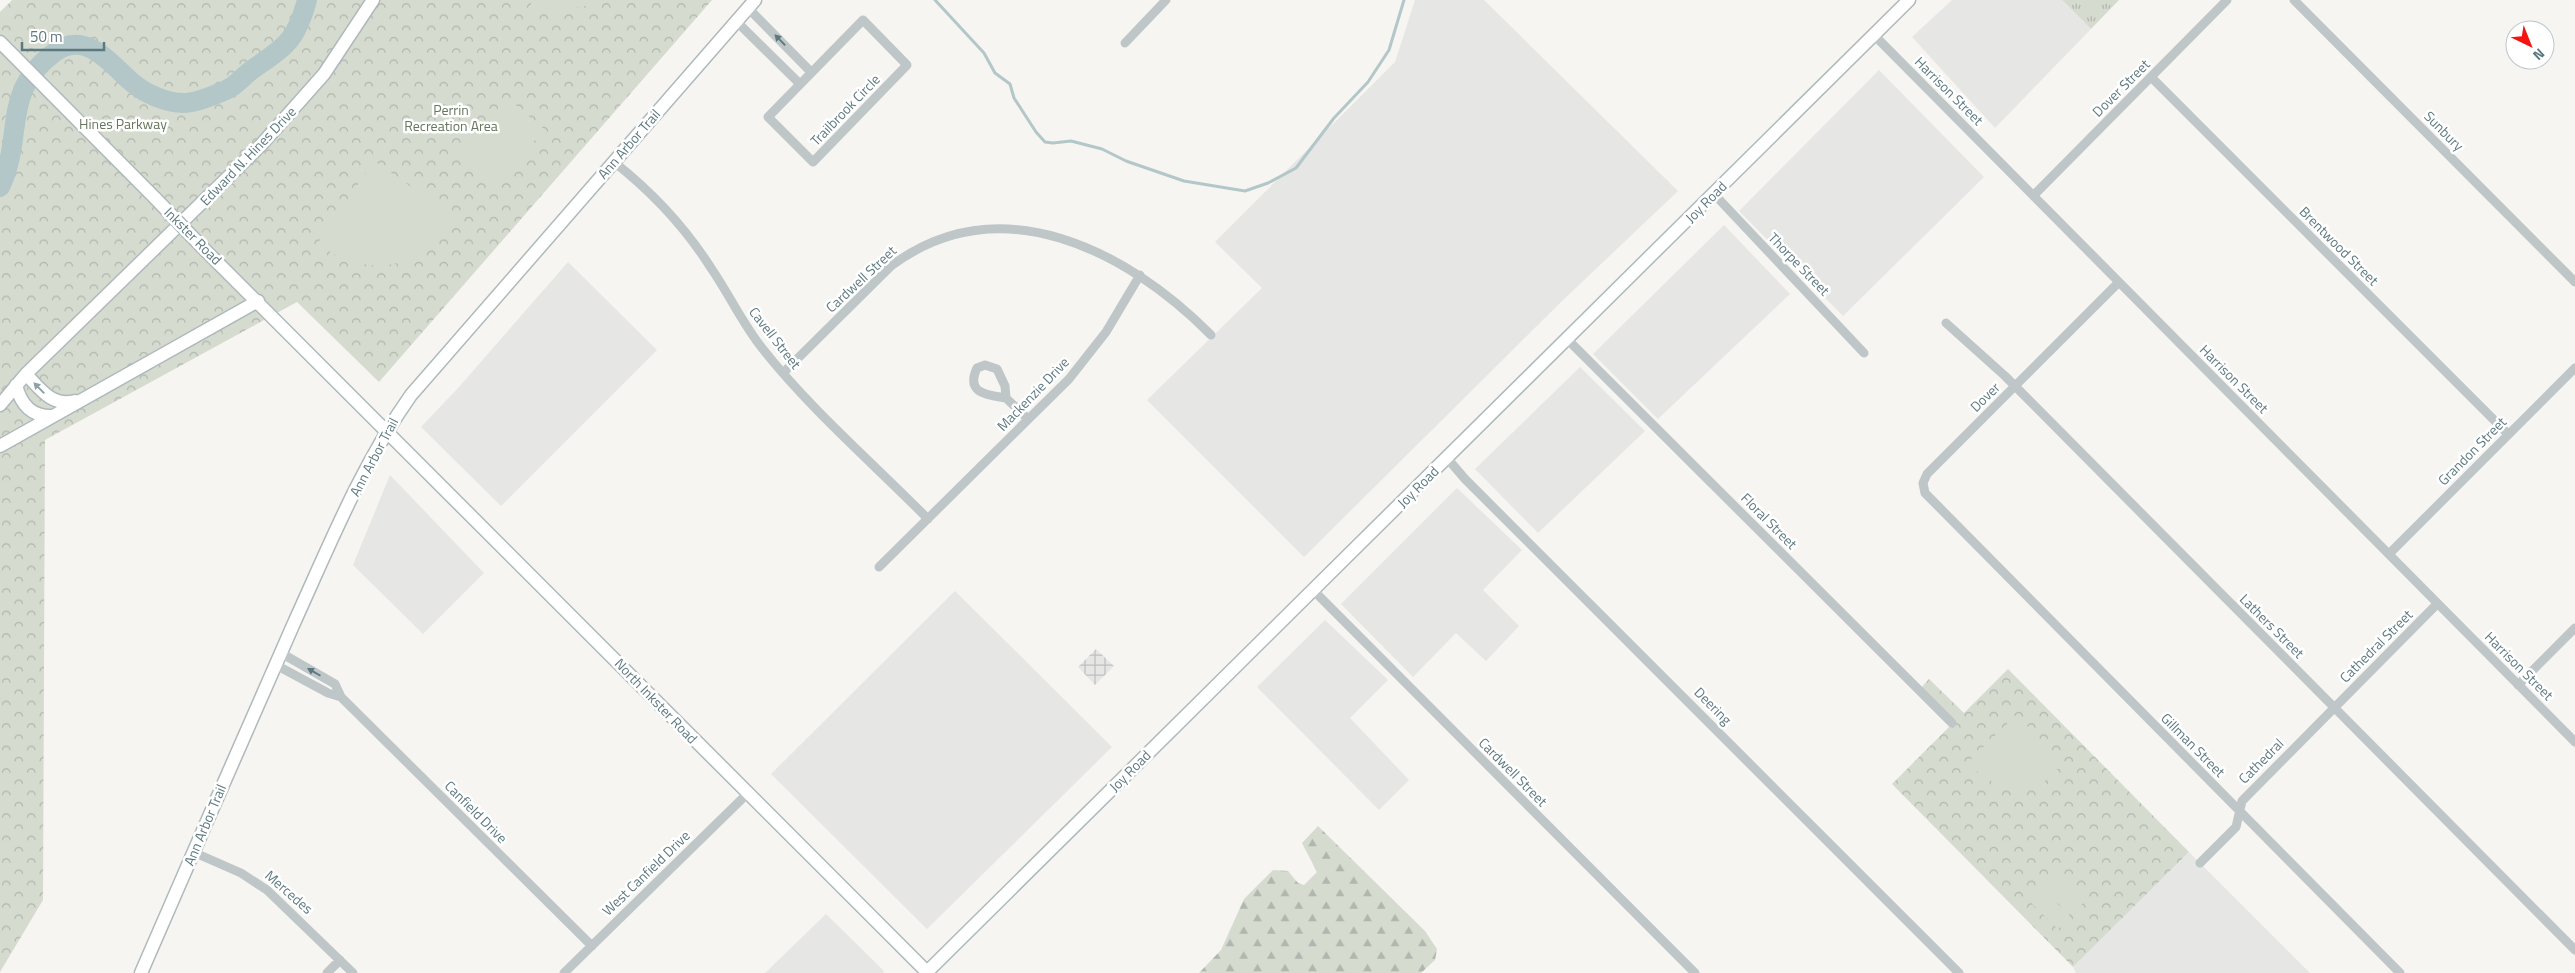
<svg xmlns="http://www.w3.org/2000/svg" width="2575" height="973" viewBox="0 0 2575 973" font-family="'Titillium Web',sans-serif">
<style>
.built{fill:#e6e6e5}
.industrial{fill:url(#industrial-grid)}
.grass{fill:url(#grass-tufts)}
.forest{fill:url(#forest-firs)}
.park{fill:url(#park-crowns)}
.pitch{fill:#d6dbd0}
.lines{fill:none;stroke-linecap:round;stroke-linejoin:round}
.stream{stroke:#b3c7c8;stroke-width:3}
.river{stroke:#b3c7c8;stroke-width:20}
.secondary-casing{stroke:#afb9bb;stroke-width:15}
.street{stroke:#bfc6c8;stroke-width:9}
.secondary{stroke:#fff;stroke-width:12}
.secondary-bridge-casing{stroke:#afb9bb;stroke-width:15;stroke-linecap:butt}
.secondary-bridge{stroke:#fff;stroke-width:12}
.oneway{fill:#5d7980}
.oneway2{fill:#8ea1a6}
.labels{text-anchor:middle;stroke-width:5;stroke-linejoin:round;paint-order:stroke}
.street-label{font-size:14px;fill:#5d7980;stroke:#fff}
.park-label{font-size:14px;fill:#67775d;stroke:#fff}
</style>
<defs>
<pattern id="industrial-grid" width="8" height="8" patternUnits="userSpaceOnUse" patternTransform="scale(1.25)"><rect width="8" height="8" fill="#e6e6e5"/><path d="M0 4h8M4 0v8" fill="none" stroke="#bebfbf"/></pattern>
<pattern id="grass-tufts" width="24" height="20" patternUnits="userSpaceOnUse" patternTransform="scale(1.25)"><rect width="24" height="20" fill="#d6dbd0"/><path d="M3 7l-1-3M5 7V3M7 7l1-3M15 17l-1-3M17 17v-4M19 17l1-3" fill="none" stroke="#b1b6ae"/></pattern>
<pattern id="forest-firs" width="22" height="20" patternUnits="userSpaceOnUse" patternTransform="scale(1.25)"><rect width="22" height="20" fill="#d6dbd0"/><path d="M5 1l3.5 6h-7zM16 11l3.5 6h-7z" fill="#b1b6ae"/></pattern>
<pattern id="park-crowns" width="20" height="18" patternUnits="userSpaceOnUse" patternTransform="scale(1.25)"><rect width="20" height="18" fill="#d6dbd0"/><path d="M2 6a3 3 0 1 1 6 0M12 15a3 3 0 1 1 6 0" fill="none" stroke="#b1b6ae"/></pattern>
</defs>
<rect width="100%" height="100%" fill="#f6f5f1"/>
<!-- built -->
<path class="built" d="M1415,0H1484L1678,191L1561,302L1304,557L1147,400L1262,288L1215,242L1395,62Z
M1952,0H2062L2091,29L1995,128L1912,37Z
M1879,70L1984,177L1843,316L1739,211Z
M1724,225L1790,294L1658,419L1593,354Z
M568,262L657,350L501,506L421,427L459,387Z
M1580,367L1645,431L1538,533L1475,469Z
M390,475L484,573L423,634L353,565Z
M1457,488L1522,550L1483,590L1519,626L1486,661L1456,633L1413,677L1341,604Z
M955,591L1112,747L927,929L771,774Z
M1325,620L1388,680L1350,718L1409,780L1379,810L1257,687Z
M2189,852L2310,973H2076L2073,967Z
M826,914L884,971L883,973H765Z"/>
<!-- industrial -->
<path class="industrial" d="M1096,649L1114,666L1095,685L1078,667Z"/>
<!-- grass -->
<path class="grass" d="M2062,0H2119L2091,29Z"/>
<!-- forest -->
<path class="forest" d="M1318,826L1425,931L1437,949L1435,960L1421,973H1199L1221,950L1244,899L1273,870L1288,871L1298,883L1304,885L1317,872L1302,843Z"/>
<!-- park -->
<path class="park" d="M12,0H712L379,382L297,302L45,440L43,900L0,972V12Z
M2008,669L2189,852L2073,967L1892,784L1952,724L1919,690L1929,679L1964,713Z"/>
<!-- pitch -->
<path class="pitch" d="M532,0H602C577,10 557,12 530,8Z
M507,98L544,129L499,184L462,154Z
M374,161L456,218C420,270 370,280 317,244Z
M2016,715L2064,763C2055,771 2045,783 2034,788C2010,797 1984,778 1967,763Z
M2060,871L2088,898L2075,911L2047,884Z
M2043,889L2070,916L2058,929L2030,902Z"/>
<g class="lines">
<!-- stream -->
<path class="stream" d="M935,0L984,53L995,73L1010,84L1014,98L1036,132L1045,142L1053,143L1071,141L1102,149L1126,161L1184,181L1245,191L1268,183L1296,168L1334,118L1368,82L1389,50L1404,0"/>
<!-- river -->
<path class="river" d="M0,187C25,135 0,92 55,52C87,29 112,66 134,84C146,94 167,103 183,103C196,103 215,95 226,90C236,86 244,75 253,69C286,46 296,41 307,0"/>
<defs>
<path id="secondary" d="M0,42L156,199
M203,248L928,973
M26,374C40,389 52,407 75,401
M16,385C21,405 32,417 53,416
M0,405L26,374L261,145L324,74L373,0
M0,446L258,301
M141,973C192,856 242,740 294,623C329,546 362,464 411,395L755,0
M926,973L1909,0"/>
</defs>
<!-- secondary casing -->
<use href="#secondary" class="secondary-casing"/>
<!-- street -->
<path class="street" d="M2294,0L2575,282
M748,8L811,72
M863,20L907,65L813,162L768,117Z
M736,21L800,84
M1874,35L2575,742
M1125,43L1166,0
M2151,77L2508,434
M614,162C652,192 685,227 711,268C729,294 742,323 762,348C811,410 873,463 928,519
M1714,194L1864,353
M2034,195L2227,0
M2119,282L1927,474L1923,483L1925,493L2400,973
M1946,323L2005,376L2575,950
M1567,339L1952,723
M783,373L891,266C1000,185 1127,250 1211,335
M1006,398C988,395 965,394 977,368L985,365L997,369L1005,386L1006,398L1028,419
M1447,458L1465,479L1959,973
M2389,554L2575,368
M879,567L1069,379L1106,332L1140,275
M1313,590L1695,973
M281,653L335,684L341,697L592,946
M276,665L328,693L341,697
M2518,685L2575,628
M193,852L241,873L267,890L353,973
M2200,863L2236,827L2242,801L2437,604
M327,973L340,960
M564,973L748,793"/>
<!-- secondary -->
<use href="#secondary" class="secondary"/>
<defs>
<path id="secondary-bridge" d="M156,199L203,248"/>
</defs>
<!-- secondary-bridge casing -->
<use href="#secondary-bridge" class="secondary-bridge-casing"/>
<!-- secondary-bridge -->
<use href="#secondary-bridge" class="secondary-bridge"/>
</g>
<!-- one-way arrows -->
<defs><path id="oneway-solid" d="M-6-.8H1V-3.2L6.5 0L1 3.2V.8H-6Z" transform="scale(1.25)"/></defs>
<g class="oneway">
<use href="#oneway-solid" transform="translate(780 40) rotate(-134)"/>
<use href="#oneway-solid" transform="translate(314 672) rotate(-150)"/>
</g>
<use class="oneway2" href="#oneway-solid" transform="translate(39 388) rotate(-134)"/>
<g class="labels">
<!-- street labels -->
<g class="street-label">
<text transform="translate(2121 88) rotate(-45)" y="5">Dover Street</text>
<text transform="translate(1949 91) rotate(45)" y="5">Harrison Street</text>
<text transform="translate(845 110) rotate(-46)" y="5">Trailbrook Circle</text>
<text transform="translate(2444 131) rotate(45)" y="5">Sunbury</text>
<text transform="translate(629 144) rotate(-49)" y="5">Ann Arbor Trail</text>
<text transform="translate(248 156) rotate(-46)" y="5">Edward N. Hines Drive</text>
<text transform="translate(1706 202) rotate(-45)" y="5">Joy Road</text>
<text transform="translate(193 236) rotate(45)" y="5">Inkster Road</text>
<text transform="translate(2339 246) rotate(45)" y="5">Brentwood Street</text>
<text transform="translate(1799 264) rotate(46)" y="5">Thorpe Street</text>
<text transform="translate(861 279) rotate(-43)" y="5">Cardwell Street</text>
<text transform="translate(775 338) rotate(52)" y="5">Cavell Street</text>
<text transform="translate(2234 379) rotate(45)" y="5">Harrison Street</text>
<text transform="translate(1033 394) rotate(-46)" y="5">Mackenzie Drive</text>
<text transform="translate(1985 397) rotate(-45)" y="5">Dover</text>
<text transform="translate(2472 451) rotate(-45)" y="5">Grandon Street</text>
<text transform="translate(374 457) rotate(-62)" y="5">Ann Arbor Trail</text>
<text transform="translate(1418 487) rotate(-45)" y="5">Joy Road</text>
<text transform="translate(1769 521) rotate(45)" y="5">Floral Street</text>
<text transform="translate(2272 626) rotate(45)" y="5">Lathers Street</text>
<text transform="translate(2376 646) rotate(-45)" y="5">Cathedral Street</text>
<text transform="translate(2519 666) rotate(45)" y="5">Harrison Street</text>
<text transform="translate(656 701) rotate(46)" y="5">North Inkster Road</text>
<text transform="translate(1713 706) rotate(45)" y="5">Deering</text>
<text transform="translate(2193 745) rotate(45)" y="5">Gillman Street</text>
<text transform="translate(2261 761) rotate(-45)" y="5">Cathedral</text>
<text transform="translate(1130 771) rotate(-45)" y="5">Joy Road</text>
<text transform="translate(1513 772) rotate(45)" y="5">Cardwell Street</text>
<text transform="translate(476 812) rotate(45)" y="5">Canfield Drive</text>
<text transform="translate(205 825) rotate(-67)" y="5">Ann Arbor Trail</text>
<text transform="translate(646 873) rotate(-44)" y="5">West Canfield Drive</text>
<text transform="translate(289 892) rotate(41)" y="5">Mercedes</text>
</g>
<!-- park labels -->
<g class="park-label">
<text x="451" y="115">Perrin<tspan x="451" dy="16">Recreation Area</tspan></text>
<text x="123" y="129">Hines Parkway</text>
</g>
</g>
<!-- north arrow -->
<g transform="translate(2530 45) rotate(137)"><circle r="24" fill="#ffffff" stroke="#bec9cc"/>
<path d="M0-4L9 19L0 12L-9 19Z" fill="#f41513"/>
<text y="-8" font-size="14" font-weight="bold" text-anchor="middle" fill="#5d7980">N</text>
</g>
<!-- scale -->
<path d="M22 42v8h82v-8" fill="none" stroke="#5d7980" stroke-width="2.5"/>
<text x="30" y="42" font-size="15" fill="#5d7980" stroke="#ffffff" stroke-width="4" paint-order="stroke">50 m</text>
</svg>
